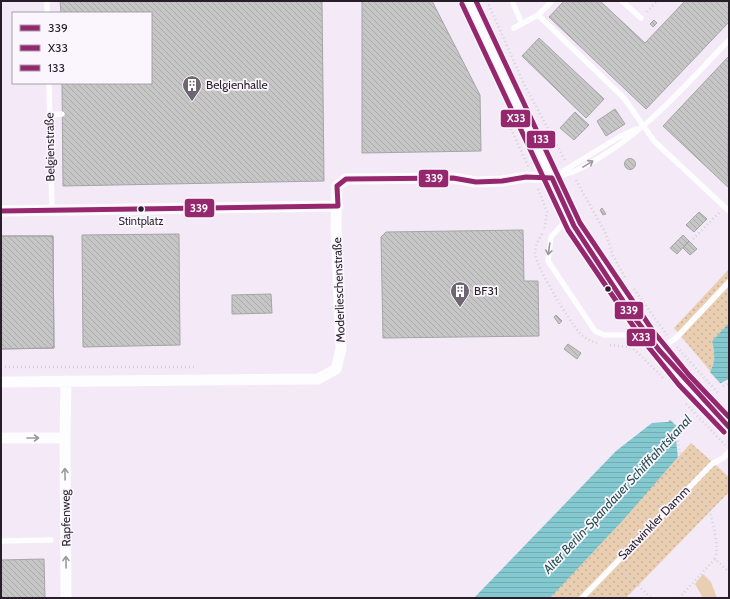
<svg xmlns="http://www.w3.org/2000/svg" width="730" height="599" viewBox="0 0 730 599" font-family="Cabin,sans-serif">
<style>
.grass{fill:url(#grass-dots)}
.garden{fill:#e9ceb1}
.water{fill:url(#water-rules)}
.pier{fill:#f3e9f7}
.building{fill:url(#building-back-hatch);stroke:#a5a5a6}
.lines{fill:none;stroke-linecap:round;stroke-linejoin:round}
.path{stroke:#d5d2d6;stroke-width:2.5;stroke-dasharray:1 3;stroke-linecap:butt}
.lane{stroke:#fdfcfe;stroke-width:5.5}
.street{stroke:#fdfcfe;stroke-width:11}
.secondary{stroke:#fdfcfe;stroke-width:15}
.bus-1-casing{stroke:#fbf6fd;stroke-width:8}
.bus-2-casing{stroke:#fbf6fd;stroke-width:8}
.bus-3-casing{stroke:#fbf6fd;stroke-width:8}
.bus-1{stroke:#95276e;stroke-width:5}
.bus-2{stroke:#95276e;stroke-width:5}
.bus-3{stroke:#95276e;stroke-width:5}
.oneway{stroke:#9d989f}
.bus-dot{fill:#271e2a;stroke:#fbf6fd;stroke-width:1.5}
.labels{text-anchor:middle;stroke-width:3.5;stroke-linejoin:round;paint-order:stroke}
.bus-label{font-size:11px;fill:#271e2a;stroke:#fbf6fd}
.poi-label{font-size:12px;fill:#271e2a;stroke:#fbf6fd;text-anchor:start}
.street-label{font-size:12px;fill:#271e2a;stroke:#fbf6fd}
.water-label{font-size:13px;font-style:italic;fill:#265455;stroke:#fbf6fd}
.line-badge{stroke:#fbf6fd;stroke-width:1.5}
.badge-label{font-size:11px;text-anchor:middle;font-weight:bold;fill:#fff}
</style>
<defs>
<pattern id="grass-dots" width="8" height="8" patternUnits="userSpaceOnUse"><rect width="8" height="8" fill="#e9ceb1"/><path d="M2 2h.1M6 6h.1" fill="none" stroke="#c8b098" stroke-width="1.8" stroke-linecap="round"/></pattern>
<pattern id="water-rules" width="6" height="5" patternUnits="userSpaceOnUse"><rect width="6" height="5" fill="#84c9cf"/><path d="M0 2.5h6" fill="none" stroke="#72acb2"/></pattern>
<pattern id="building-back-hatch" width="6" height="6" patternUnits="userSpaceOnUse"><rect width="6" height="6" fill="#c6c6c6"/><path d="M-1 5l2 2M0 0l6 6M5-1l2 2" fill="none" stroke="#aaa"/></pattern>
</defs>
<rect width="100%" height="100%" fill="#f3e9f7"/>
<!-- grass -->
<path class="grass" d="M729,269V323L712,341L716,353L711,372L674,328Z
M691,443L729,477V492L626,598H550Z"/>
<!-- garden -->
<path class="garden" d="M703,574L711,582L717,598H703L695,584Z"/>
<!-- water -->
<path class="water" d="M729,323V379L721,383L675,431L678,457L624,519L550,598H474L616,451L652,423L668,422L683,406V402C702,381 721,372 712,341Z"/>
<!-- pier -->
<path class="pier" d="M709,371L722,385L680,429L668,418L681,405V400Z"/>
<!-- building -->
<path class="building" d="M60,1H322L324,181L63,186L62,83H151V13H61Z
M362,1H432L480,95L481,151L362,153Z
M564,1H600L645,43L685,1H729V22L646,109L549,17Z
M654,20L657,23L653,27L650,24Z
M539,38L604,99L586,118L522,56Z
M729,56L728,170L729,188L663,126Z
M615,109L625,124L606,136L597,121Z
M575,112L589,125L574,140L560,128Z
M624.5 164a5.5 5.5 0 1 1 11 0a5.5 5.5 0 1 1-11 0Z
M602,208L606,214L603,215L600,210Z
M699,212L707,219L694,232L686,225Z
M523,230L524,281H538L539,336L383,338L381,237L386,232Z
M179,234L180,345L83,347L82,235Z
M683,235L689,241L677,254L670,248Z
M1,236H53L54,348L1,349Z
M1,236H53L54,348L1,349Z
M689,241L697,249L690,255L683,248Z
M271,294L272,313L232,314V295Z
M556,315L562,321L559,324L554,317Z
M568,344L581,353L577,359L564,349Z
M44,559L45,598H1V560Z"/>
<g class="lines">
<!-- path -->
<path class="path" d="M487,1L525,86L565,160
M647,12L657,1
M506,118L528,166
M576,180L606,234L613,256L626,279
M538,189L547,212L544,230
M542,234C538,240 535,247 535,254C537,268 569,321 579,332C584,338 590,341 597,343
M693,239L719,213
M634,289L667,335
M610,345L628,347L635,350L664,379
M677,347L719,394
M1,367H196
M723,386L729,383
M686,404L725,445
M680,430L677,433L680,454L691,473
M699,489C701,495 705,500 708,506C712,519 720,547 715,559
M621,569L651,598
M679,598L715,559L729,572"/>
<!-- lane -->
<path class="lane" d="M47,1V13
M512,1L522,24
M622,1L641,18
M538,15L624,98L654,141L729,211
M514,28L538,15L552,1
M49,83L52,210
M49,115L62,114
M560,173L619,137L636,129
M552,178C562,175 573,173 581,168C642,137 683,88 729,40
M569,217L551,237L548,261L595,331L604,335H644
M659,350L676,338L729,282
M1,541L51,540
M582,598L712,464L723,458L729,452"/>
<!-- street -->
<path class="street" d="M1,211L338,206
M66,381L65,438L66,598
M1,382L318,379L336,369L341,349L336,225L337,186L346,179L453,178L476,182L502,181L526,177L552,178
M1,438H65"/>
<!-- secondary -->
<path class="secondary" d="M468,1L574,226L611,283L647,335L684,380L729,427"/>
<defs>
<path id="bus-1" d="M552,178L574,226L631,313L659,350L729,427
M338,206L337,186L346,179L453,178L476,182L502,181L526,177L552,178
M1,211L338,206"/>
<path id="bus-2" d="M462,4L568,230L642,339L679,385L724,432"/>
<path id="bus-3" d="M476,1L580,223L653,331L689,375L729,417"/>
</defs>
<!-- bus-1 casing -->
<use href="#bus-1" class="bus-1-casing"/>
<!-- bus-2 casing -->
<use href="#bus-2" class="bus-2-casing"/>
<!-- bus-3 casing -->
<use href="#bus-3" class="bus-3-casing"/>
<!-- bus-1 -->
<use href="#bus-1" class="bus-1"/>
<!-- bus-2 -->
<use href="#bus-2" class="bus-2"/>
<!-- bus-3 -->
<use href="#bus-3" class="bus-3"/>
</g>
<!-- one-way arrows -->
<defs><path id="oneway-shaft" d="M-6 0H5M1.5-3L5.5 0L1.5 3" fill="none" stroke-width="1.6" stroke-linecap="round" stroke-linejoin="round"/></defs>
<g class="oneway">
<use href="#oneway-shaft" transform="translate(588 164) rotate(-31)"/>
<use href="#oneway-shaft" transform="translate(549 249) rotate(98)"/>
<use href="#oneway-shaft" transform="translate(33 438)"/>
<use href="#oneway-shaft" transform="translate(65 474) rotate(-91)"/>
<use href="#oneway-shaft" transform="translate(66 562) rotate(-91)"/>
</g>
<!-- icons -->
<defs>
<symbol id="building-pin" viewBox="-11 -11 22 30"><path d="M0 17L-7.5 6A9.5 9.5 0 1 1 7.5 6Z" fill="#6e6572" stroke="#fbf6fd"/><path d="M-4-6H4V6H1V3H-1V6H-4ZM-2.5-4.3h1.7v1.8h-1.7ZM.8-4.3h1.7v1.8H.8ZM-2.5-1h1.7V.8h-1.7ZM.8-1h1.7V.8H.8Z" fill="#fff"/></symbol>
</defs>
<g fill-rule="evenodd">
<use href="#building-pin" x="181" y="74" width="22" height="30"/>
<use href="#building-pin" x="449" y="280" width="22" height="30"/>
</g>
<!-- markers -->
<g class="bus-dot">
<circle cx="141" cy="209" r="3.5"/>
<circle cx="608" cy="289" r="3.5"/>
</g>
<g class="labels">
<!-- bus labels -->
<g class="bus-label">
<text x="141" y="225">Stintplatz</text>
</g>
<!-- poi labels -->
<g class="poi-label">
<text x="206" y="89">Belgienhalle</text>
<text x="474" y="295">BF31</text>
</g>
<!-- street labels -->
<g class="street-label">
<text transform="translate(50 147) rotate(-91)" y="4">Belgienstraße</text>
<text transform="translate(339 290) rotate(-92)" y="4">Moderlieschenstraße</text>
<text transform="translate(66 518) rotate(-91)" y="4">Rapfenweg</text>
<text transform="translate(654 523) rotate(-46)" y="4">Saatwinkler Damm</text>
</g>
<!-- water labels -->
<g class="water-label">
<text transform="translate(617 494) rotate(-47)" y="5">Alter Berlin-Spandauer Schifffahrtskanal</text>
</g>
</g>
<g class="line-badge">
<rect x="500" y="109" width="31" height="19" rx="4" fill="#95276e"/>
<rect x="526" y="130" width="30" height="19" rx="4" fill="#95276e"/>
<rect x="418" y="169" width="31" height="19" rx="4" fill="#95276e"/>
<rect x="184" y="198" width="31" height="20" rx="4" fill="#95276e"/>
<rect x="614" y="301" width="30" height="19" rx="4" fill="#95276e"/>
<rect x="626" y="328" width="30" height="19" rx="4" fill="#95276e"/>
</g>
<g class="badge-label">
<text x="516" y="122">X33</text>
<text x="541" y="143">133</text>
<text x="434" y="182">339</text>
<text x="199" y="212">339</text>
<text x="629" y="314">339</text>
<text x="641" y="341">X33</text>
</g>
<!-- border -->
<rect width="730" height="599" fill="none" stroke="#271e2a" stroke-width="4"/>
<!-- legend -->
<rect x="12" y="12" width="140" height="72" fill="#fbf6fd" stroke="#a6a0a9"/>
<rect x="20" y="25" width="20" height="6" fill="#95276e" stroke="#a6a0a9"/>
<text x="48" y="32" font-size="12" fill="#271e2a">339</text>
<rect x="20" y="45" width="20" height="6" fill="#95276e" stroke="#a6a0a9"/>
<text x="48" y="52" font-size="12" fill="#271e2a">X33</text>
<rect x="20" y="65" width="20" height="6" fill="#95276e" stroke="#a6a0a9"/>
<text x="48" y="72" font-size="12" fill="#271e2a">133</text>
</svg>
